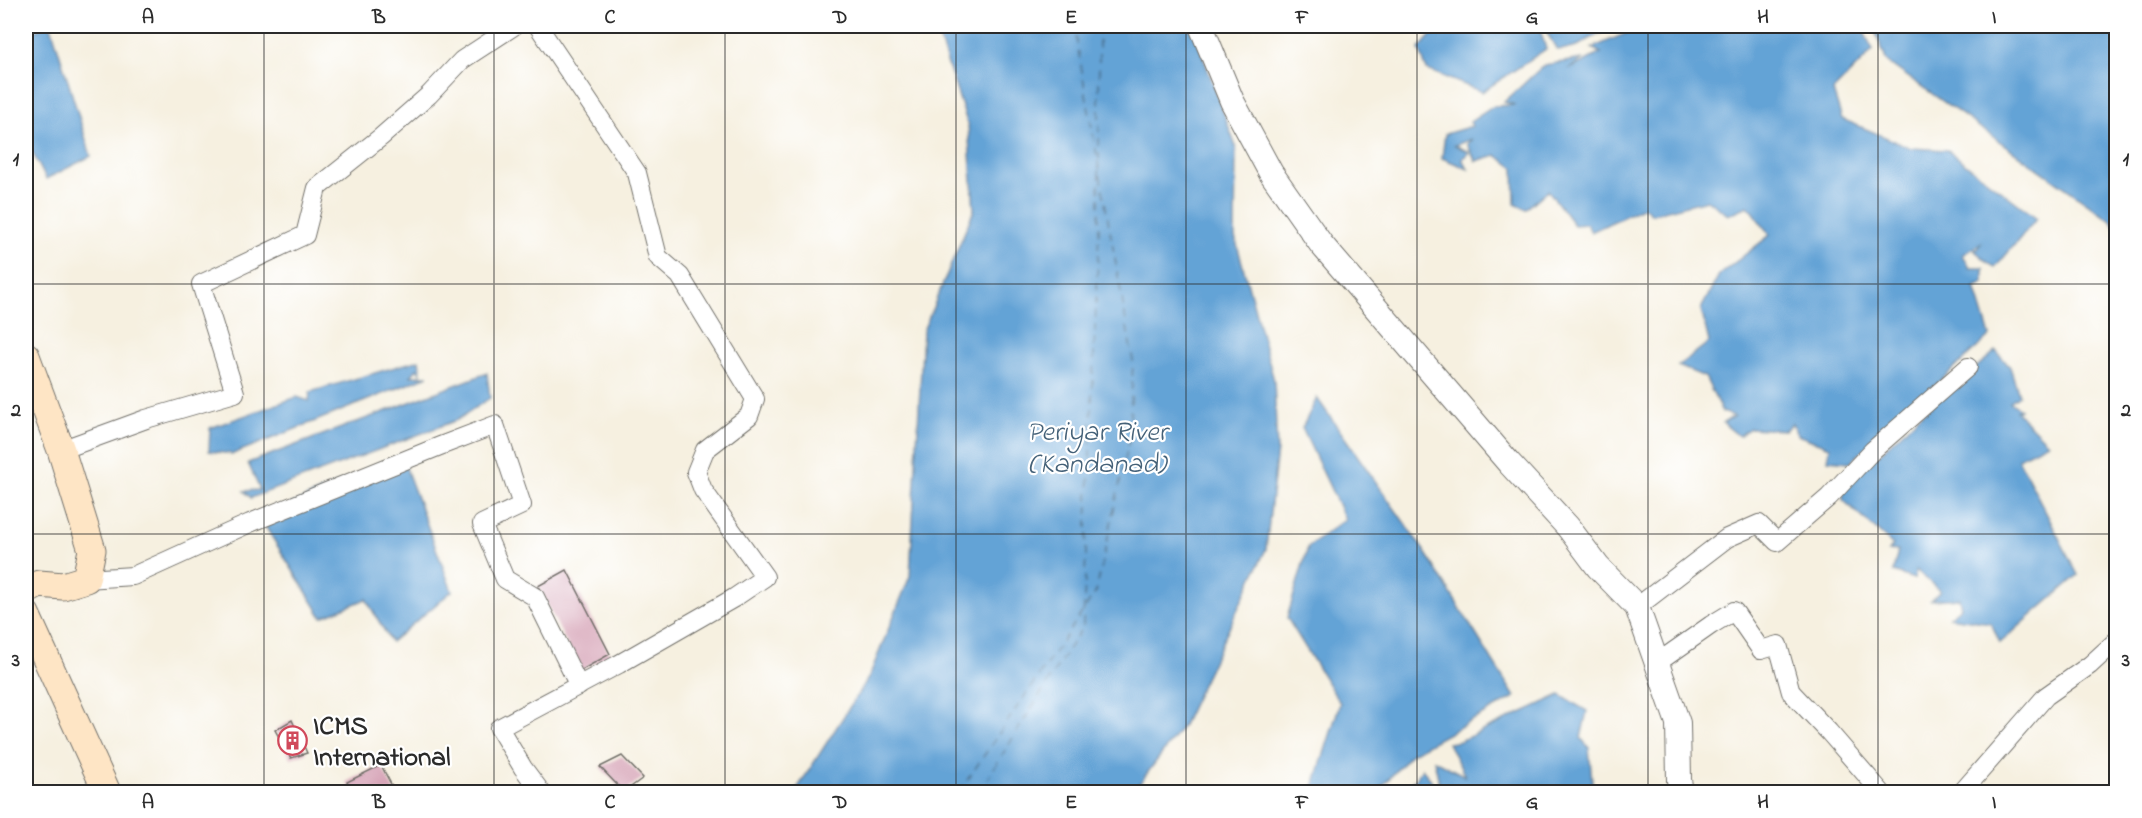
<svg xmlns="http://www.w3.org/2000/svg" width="2142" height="818" viewBox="0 0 2142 818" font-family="'Indie Flower',sans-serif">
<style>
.water{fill:#63a3d6;stroke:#476780;stroke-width:1.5}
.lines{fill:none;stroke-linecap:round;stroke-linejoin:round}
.ferry{stroke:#446178;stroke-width:1.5;stroke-dasharray:8 6;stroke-linecap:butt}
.building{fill:#d7a5b8}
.minor-casing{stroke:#72706a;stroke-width:20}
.tertiary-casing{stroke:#72706a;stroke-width:26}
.secondary-casing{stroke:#72706a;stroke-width:29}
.minor{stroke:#fff;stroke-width:18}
.tertiary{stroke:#fff;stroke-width:24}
.secondary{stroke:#fee5c5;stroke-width:27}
.grid{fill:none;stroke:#2b2b2b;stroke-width:1.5;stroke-opacity:0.55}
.labels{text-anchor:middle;stroke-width:4.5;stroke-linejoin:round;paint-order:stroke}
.poi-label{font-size:27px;font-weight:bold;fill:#2b2b2b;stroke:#fff;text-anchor:start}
.water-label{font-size:28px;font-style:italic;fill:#446178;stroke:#fff}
.neatline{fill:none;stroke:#2b2b2b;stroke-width:2}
.grid-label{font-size:20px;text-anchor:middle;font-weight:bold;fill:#2b2b2b}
</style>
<rect width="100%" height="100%" fill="#fff"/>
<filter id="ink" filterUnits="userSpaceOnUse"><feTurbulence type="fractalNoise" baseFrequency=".0167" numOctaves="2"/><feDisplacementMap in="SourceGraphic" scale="12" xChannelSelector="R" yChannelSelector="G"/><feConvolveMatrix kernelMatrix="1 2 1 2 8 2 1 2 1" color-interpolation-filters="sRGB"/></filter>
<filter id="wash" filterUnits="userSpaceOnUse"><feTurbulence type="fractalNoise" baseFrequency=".008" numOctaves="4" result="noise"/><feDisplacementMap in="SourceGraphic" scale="24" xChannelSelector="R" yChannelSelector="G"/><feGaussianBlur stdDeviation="1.35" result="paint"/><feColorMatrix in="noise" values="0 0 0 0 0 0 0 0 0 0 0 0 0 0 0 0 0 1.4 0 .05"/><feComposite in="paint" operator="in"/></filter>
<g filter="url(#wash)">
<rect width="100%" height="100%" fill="#f6f0e0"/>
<!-- water -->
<path class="water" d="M47,26H51L91,156L46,179L26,140V34Z
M935,26H1192L1236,147L1235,237L1274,380L1277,450L1266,549L1182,727L1133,792H795L869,677L910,576L923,331L974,210L968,125Z
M1439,26H1539L1546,49L1482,92L1427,70L1419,49Z
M1543,26H1613L1574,48L1557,50Z
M1638,26H1861L1873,50L1833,91L1842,119L1911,148L1947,150L2037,218L1995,268L1975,251L1982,242L1963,255L1970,268H1984V283L1975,287L1990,336L1850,462L1828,460L1830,447L1797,435L1792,423L1785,430L1750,428L1739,436L1723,423L1734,416L1722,412L1705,377L1678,366L1709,342L1701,309L1719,275L1770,235L1748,206L1728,215L1707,200L1652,214L1644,207L1591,232L1587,224L1574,225L1548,190L1526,209L1515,204L1514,168L1496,155L1476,161L1467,144L1472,139L1455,145L1469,152L1462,159L1468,169L1442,158L1445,134L1472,126L1470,122L1494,106L1516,105L1504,102L1544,65L1583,59L1570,68H1572L1601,53L1592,48L1636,29Z
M1873,26H2116V230L2111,220L1887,62Z
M1996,351L2010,367L2019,395L2010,402L2020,409L2016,411L2048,443L2018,458L2078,575L2000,643L1991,623L1949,617L1961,607L1959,598L1931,600L1940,591L1916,570L1914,579L1893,572L1898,550L1889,551L1893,545L1843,500L1844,487L1932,404Z
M419,360L421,374L417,369L411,376H428L233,454L209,451L210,428L297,397L309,401L310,392Z
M487,373L490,398L457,420L251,498L244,491L260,490L248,463Z
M1317,398L1425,552L1515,697L1412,753L1377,792H1312L1340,703L1287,618L1308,547L1345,519L1302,428Z
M401,455L452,591L391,642L366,599L322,617L260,518Z
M1560,695L1587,711L1581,738L1589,748L1593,792H1441L1434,760L1465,776L1448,743L1460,741Z
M1422,768L1440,792H1401L1416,779Z"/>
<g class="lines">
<!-- ferry -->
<path class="ferry" d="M1099,160V26
M959,792L1096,592L1129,441L1133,361L1074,26
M979,792L1083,626L1099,229V170"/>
</g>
<g id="blocks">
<!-- building -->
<path class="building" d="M567,570L610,654L580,671L538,586Z
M292,720L307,753L291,758L275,730Z
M622,756L643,778L624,792L600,767Z
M381,765L395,792H352L347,782Z"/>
</g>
</g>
<g filter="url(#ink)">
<use href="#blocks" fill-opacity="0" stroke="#72706a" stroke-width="1.5"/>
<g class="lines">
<defs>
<path id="minor" d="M538,26L637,173L658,257L680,276L755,399L749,416L705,450L696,472L703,490L765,577L734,598L619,664L499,728L523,768L541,792
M61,450L146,419L235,393L201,284L305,235L317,188L381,137L429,95L462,60L514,26
M86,579L133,576L250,523L440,446L495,425L522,505L482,524L505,579L535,597L579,686
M1637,607L1727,538L1759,524L1777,542L1829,497L1873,450L1968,367
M1657,663L1711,625L1734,611L1761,650L1778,645L1791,692L1829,732L1881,792
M1962,792L2046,696L2090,665L2116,641"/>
<path id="tertiary" d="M1201,26L1232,101L1271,173L1321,244L1509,463L1568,527L1598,567L1637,607L1678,723L1679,780L1681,792"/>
<path id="secondary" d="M26,356L61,450L92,550L86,579L63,586L39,584L26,591
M26,614L107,792"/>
</defs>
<!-- minor casing -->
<use href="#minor" class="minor-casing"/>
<!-- tertiary casing -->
<use href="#tertiary" class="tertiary-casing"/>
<!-- secondary casing -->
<use href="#secondary" class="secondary-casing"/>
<!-- minor -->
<use href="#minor" class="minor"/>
<!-- tertiary -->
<use href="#tertiary" class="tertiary"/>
<!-- secondary -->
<use href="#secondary" class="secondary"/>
</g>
</g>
<!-- grid -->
<path class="grid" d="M264,26V792M494,26V792M725,26V792M956,26V792M1186,26V792M1417,26V792M1648,26V792M1878,26V792M26,284H2116M26,534H2116"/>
<!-- icons -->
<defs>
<symbol id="building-ring" viewBox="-11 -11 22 22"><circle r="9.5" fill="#fff" stroke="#d1495b" stroke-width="1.5"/><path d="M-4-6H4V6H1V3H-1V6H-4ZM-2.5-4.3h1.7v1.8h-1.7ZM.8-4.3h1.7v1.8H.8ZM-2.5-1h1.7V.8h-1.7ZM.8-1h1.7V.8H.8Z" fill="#d1495b"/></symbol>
</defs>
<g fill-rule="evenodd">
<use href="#building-ring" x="276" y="724" width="33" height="33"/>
</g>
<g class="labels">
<!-- poi labels -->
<g class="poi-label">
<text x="313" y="734">ICMS<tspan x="313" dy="31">International</tspan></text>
</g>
<!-- water labels -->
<g class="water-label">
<text x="1097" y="440">Periyar River<tspan x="1097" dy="32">(Kandanad)</tspan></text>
</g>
</g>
<!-- margin -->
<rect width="2142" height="818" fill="none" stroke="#fff" stroke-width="66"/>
<rect x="33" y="33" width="2076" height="752" class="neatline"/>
<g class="grid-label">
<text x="148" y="23">A</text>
<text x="379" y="23">B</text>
<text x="610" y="23">C</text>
<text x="840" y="23">D</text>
<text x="1071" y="23">E</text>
<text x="1302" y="23">F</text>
<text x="1532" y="23">G</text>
<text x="1763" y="23">H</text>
<text x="1994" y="23">I</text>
<text x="16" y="165">1</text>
<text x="2126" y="165">1</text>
<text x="16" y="416">2</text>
<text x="2126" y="416">2</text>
<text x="16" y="666">3</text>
<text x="2126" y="666">3</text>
<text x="148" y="808">A</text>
<text x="379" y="808">B</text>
<text x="610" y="808">C</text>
<text x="840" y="808">D</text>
<text x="1071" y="808">E</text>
<text x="1302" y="808">F</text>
<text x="1532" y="808">G</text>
<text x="1763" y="808">H</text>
<text x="1994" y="808">I</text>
</g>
</svg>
